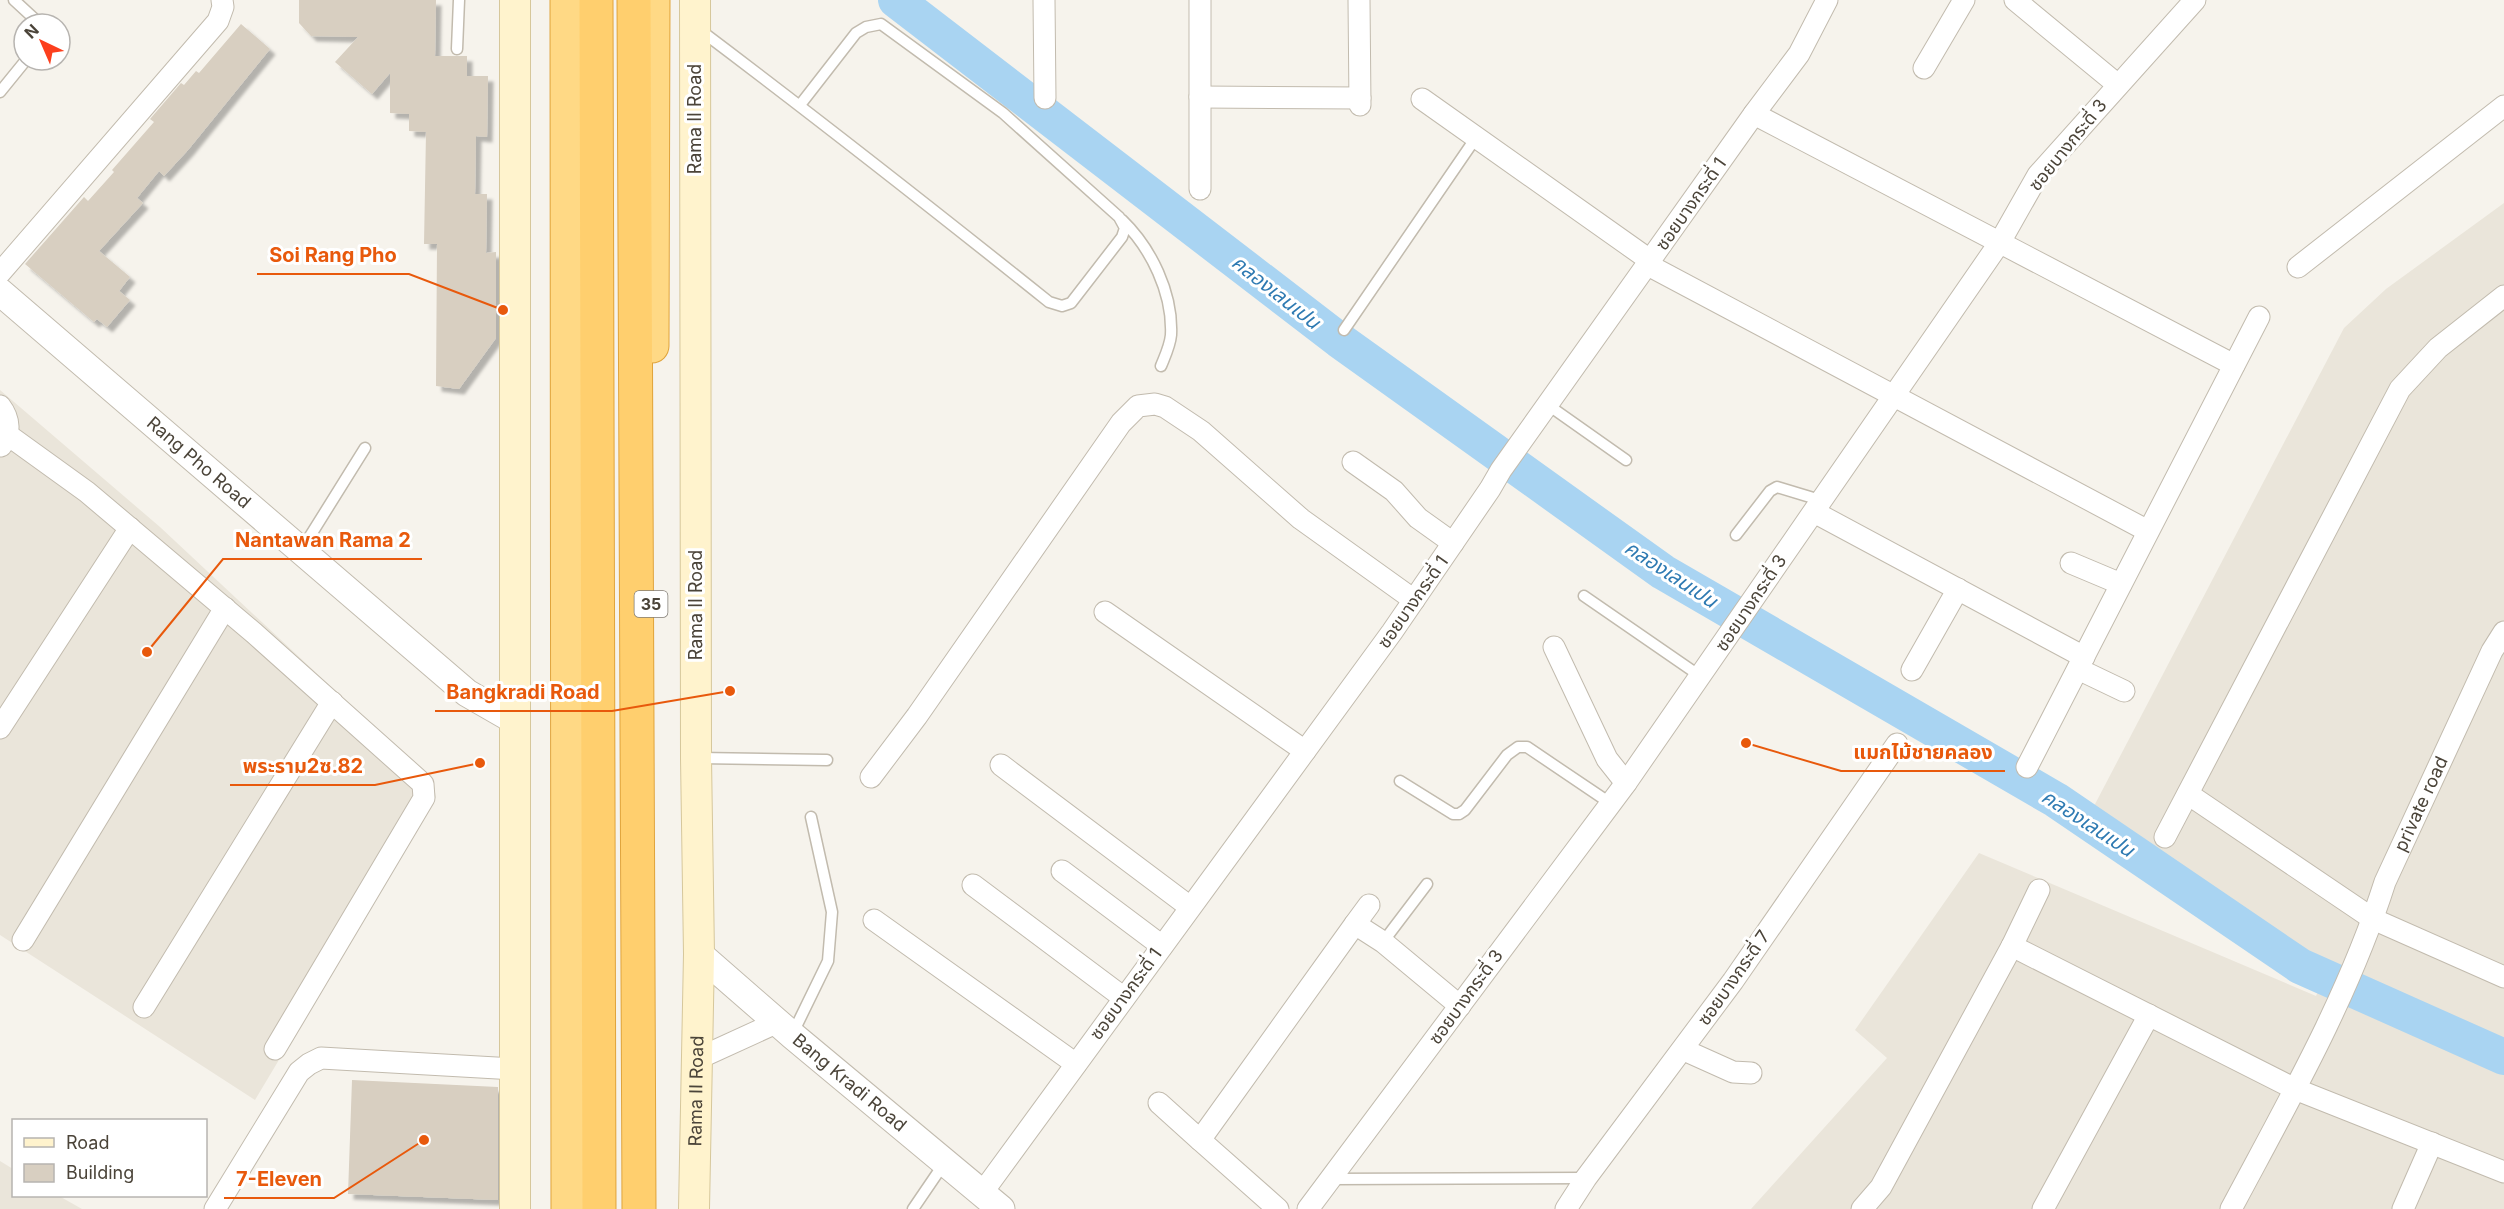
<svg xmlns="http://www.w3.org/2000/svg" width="2504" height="1209" viewBox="0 0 2504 1209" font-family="Inter,'Noto Sans Thai',sans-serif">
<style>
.residential{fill:#eae5da}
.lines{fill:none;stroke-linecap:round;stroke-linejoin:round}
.river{stroke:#a9d4f2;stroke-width:36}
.building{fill:#d8cfc1;filter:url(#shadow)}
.service-casing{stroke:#c2bbae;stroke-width:13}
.minor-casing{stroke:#c2bbae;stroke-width:23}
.tertiary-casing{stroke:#c2bbae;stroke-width:29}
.secondary-casing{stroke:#d6c79b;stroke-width:32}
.trunk-casing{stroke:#e0a43c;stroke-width:35}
.motorway-casing{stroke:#e0a43c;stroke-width:35}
.service{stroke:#fff;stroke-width:10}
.minor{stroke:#fff;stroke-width:21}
.tertiary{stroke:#fff;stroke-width:27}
.secondary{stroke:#fff3cd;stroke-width:30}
.trunk{stroke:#ffd985;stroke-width:33}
.motorway{stroke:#ffcf6e;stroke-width:33}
.labels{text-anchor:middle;stroke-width:6;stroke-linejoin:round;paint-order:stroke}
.shield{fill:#fff;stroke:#817c74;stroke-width:1.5}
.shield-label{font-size:16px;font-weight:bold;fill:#4b4439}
.street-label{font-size:18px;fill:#4b4439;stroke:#fff}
.water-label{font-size:20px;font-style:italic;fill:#2e7ab2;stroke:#fff}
.leader{fill:none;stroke:#e8590c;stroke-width:2}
.callout-dot{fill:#e8590c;stroke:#fff;stroke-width:2}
.callout-label{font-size:20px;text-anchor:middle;font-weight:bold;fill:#e8590c;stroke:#fff;stroke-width:6;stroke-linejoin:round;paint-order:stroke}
</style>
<defs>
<filter id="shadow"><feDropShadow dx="5.5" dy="5.5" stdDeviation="1.5" flood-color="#0004"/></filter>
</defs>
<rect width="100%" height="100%" fill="#f6f3ec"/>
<!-- residential -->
<path class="residential" d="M2504,203V1209H1751L1887,1058L1855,1030L1979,853L2316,996L2327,971L2093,808L2344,328L2386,289Z
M0,390L160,527L433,782L436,797L255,1100L0,935Z
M0,1161L13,1169L14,1196H59L82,1209H0Z"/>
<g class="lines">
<!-- river -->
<path class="river" d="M896,0L1339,340L1663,572L2056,800L2300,966L2504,1057"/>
</g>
<!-- building -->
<path class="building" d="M299,0H436L435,56H467V76H488L487,137L476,136L475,194H487L486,253L496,252V338L459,389L436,386L437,244H424L426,132L409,131V114L390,113V73L372,94L335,62L358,37L311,36L299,23Z
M241,24L270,49L188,150L164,176L159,171L137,198L143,203L99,251L130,277L119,291L130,300L107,327L97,319L94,322L25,264L84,197L88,201L114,172L112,170L154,122L150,119L181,83L184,85L196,71L199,73Z
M352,1080L498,1087V1200L348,1194Z"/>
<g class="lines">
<defs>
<path id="service" d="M14,0L40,24
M700,30C818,119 934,210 1049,302L1062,306L1071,303L1122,237L1125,228L1119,217L1003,113L881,24L866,27L856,33L800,105
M457,49L459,0
M0,92L26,60
M1122,220C1151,248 1173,293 1171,335C1170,346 1165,356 1161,366
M1344,330L1475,139
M1548,405L1626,460
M1736,535L1770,491L1777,487L1820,500
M302,549L365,448
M1584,596L1700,676
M699,758L827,760
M1400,781L1453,814H1459L1465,810L1507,755L1518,747H1527L1610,803
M1383,942L1427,884
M792,1035L828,961L832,912L811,817
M1331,1179L1585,1178
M913,1209L945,1162"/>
<g id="minor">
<path d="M1044,0L1045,98"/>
<path d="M1359,0L1360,105"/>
<path d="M2015,0L2118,85"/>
<path d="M1924,68L1964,0"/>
<path d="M1200,97L1360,98"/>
<path d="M1422,99L1651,261"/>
<path d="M1754,114L2234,365"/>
<path d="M1200,189V0"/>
<path d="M1648,265L2148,531"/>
<path d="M2298,267L2504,106"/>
<path d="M0,273L218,21L223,7L222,0"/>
<path d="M0,406C10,419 11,434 1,446"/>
<path d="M8,435L87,492L254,633L423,784L424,798L275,1049"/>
<path d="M1353,462L1394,491L1418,518L1453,543"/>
<path d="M1814,512L2084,657"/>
<path d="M2071,563L2121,584"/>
<path d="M1105,612L1305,751"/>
<path d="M1554,647L1607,759L1626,783"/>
<path d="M2078,669L2124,691"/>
<path d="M1912,670L1958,589"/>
<path d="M0,728L130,528"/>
<path d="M1001,765L1190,907"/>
<path d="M2027,767L2259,317"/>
<path d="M871,777L917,716L1121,423L1138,406L1155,404L1165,407L1201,431L1301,519L1414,600"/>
<path d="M2188,794L2373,919L2504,977"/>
<path d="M2165,837L2400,389L2438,348L2504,296"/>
<path d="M1062,871L1162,946"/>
<path d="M973,885L1124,998"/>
<path d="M874,920L1076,1064"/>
<path d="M1355,924L1369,905"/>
<path d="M23,940L225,608"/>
<path d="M2012,946L2295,1089L2504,1172"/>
<path d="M144,1007L332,702"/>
<path d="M1684,1050L1733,1072L1751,1073"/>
<path d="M697,1059L778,1022"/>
<path d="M1159,1103L1200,1140"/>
<path d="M982,1193L1392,632L1490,489L1501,470L1754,114L1799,54L1827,0"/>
<path d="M215,1209L299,1072L309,1064L321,1058L515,1069"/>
<path d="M1278,1209L1200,1140L1355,924L1383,942L1460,1006"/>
<path d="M1308,1209L1626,783L2000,242L2038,175L2195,0"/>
<path d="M1566,1209L1586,1178L1733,981L1897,744"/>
<path d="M1862,1209L1881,1187L2012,946L2039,890"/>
<path d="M2043,1209L2149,1015"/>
<path id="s1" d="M2231,1209C2288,1102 2348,998 2385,882L2492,651L2504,632"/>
<path d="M2403,1209L2432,1143"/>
</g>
<g id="tertiary">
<path id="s2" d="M0,292L467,693L514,720"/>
<path id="s3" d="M699,954L792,1035L1001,1209"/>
</g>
<g id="secondary">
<path d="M515,0V1209"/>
<path id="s4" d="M694,1209L699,954L696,758L695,0"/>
</g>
<path id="trunk" d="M567,0L568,1209
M652,346L653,0"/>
<path id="motorway" d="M596,0L599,1209
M634,0L639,1209"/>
</defs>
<!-- service casing -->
<use href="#service" class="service-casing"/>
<!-- minor casing -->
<use href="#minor" class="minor-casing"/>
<!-- tertiary casing -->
<use href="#tertiary" class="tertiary-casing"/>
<!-- secondary casing -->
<use href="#secondary" class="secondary-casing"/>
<!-- trunk casing -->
<use href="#trunk" class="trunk-casing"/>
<!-- motorway casing -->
<use href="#motorway" class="motorway-casing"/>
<!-- service -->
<use href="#service" class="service"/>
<!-- minor -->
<use href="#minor" class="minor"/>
<!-- tertiary -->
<use href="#tertiary" class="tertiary"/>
<!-- secondary -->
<use href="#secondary" class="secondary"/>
<!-- trunk -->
<use href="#trunk" class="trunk"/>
<!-- motorway -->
<use href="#motorway" class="motorway"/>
</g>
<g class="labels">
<!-- shield labels -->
<rect class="shield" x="634.5" y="591" width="33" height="26" rx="4.5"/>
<g class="shield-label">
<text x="651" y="610">35</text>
</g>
<!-- street labels -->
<g class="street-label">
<text transform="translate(695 119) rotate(-90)" y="6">Rama II Road</text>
<text transform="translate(2068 145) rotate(-51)" y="6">ซอยบางกระดี่ 3</text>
<text transform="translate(1691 204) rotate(-55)" y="6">ซอยบางกระดี่ 1</text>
<text dy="6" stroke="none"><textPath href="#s2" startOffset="262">Rang Pho Road</textPath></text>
<text transform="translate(1413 602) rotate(-55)" y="6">ซอยบางกระดี่ 1</text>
<text transform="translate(1751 603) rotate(-56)" y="6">ซอยบางกระดี่ 3</text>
<text transform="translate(696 605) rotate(-90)" y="6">Rama II Road</text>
<text dy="6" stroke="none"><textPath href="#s1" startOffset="448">private road</textPath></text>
<text transform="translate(1734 978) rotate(-55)" y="6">ซอยบางกระดี่ 7</text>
<text transform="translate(1126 994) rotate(-54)" y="6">ซอยบางกระดี่ 1</text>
<text transform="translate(1466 997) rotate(-54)" y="6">ซอยบางกระดี่ 3</text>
<text dy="6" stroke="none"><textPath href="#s3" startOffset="198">Bang Kradi Road</textPath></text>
<text dy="6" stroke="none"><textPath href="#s4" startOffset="118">Rama II Road</textPath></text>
</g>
<!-- water labels -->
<g class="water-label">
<text transform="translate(1276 292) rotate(38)" y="7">คลองเลนเปน</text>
<text transform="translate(1671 574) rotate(33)" y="7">คลองเลนเปน</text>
<text transform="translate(2088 823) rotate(33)" y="7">คลองเลนเปน</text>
</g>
</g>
<!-- callouts -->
<path class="leader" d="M503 310L409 274H257M147 652L223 559H422M730 691L612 711H435M1746 743L1841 771H2005M480 763L375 785H230M424 1140L334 1198H224"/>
<g class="callout-dot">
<circle cx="503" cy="310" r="6"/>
<circle cx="147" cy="652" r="6"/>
<circle cx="730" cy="691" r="6"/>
<circle cx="1746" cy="743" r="6"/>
<circle cx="480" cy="763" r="6"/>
<circle cx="424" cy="1140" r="6"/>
</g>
<g class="callout-label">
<text x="333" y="262">Soi Rang Pho</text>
<text x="323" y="547">Nantawan Rama 2</text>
<text x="523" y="699">Bangkradi Road</text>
<text x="1923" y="759">แมกไม้ชายคลอง</text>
<text x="303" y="773">พระราม2ซ.82</text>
<text x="279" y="1186">7-Eleven</text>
</g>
<!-- legend -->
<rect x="12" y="1119" width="195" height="78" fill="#ffffff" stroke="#b7b4b0" stroke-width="1.5"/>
<rect x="24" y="1138" width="30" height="9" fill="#fff3cd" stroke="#b7b4b0" stroke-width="1.5"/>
<text x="66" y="1149" font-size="18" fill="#4b4439">Road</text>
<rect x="24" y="1164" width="30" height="18" fill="#d8cfc1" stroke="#b7b4b0" stroke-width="1.5"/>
<text x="66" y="1179" font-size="18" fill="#4b4439">Building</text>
<!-- north arrow -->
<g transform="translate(42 42) rotate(316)"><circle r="28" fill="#ffffff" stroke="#b7b4b0" stroke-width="1.5"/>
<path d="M0-4.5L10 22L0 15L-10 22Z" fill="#fc3f1d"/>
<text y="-9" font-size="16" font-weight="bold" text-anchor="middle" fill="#4b4439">N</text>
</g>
</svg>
